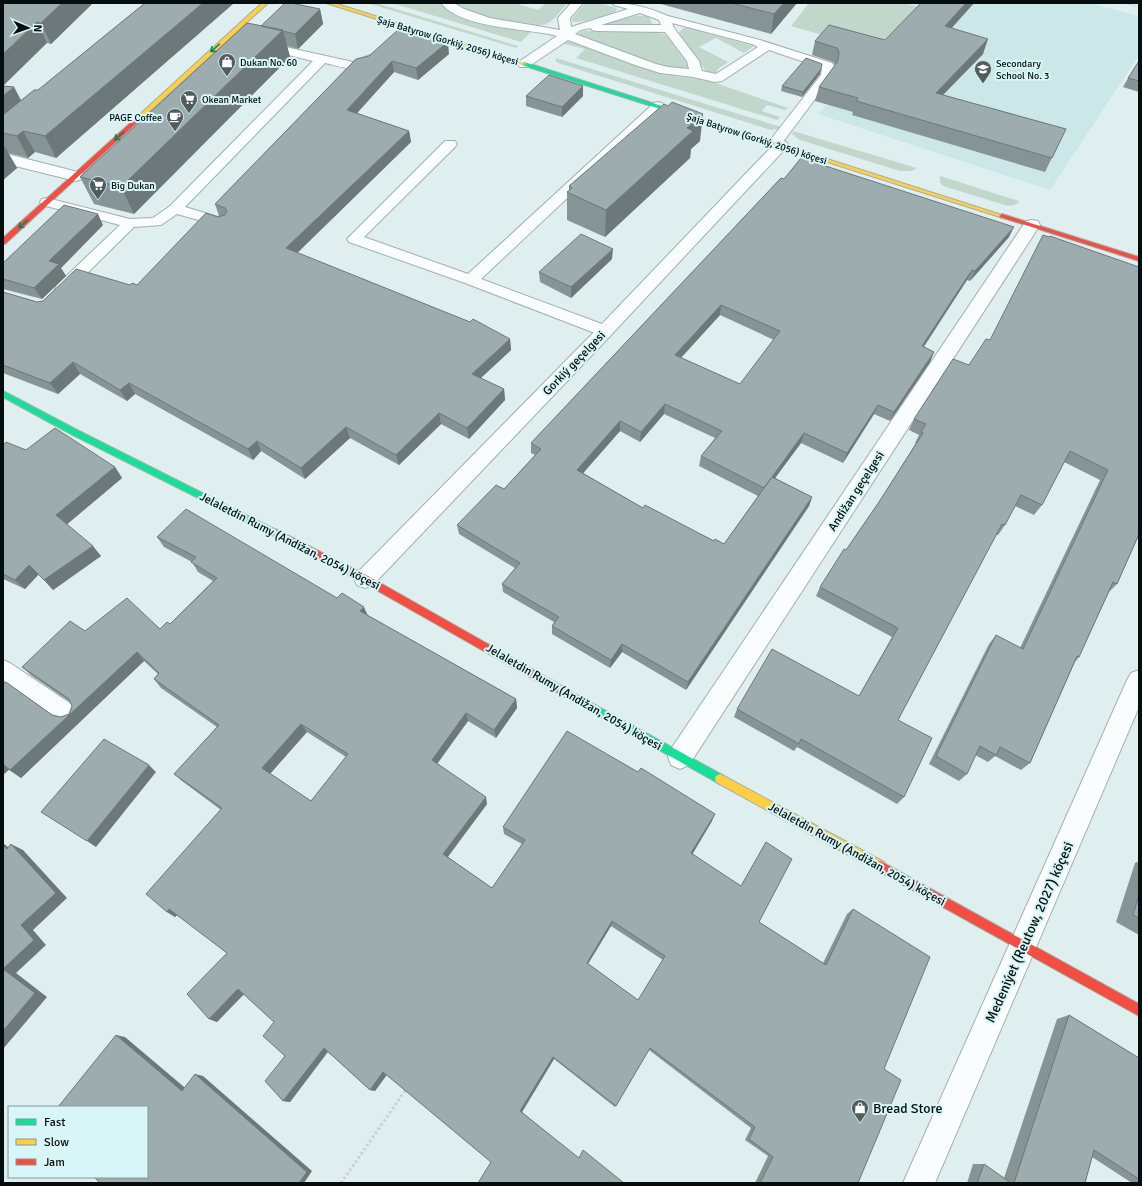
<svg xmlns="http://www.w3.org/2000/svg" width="1142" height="1186" viewBox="0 0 1142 1186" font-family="Signika,sans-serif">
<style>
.built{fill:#cbe7e8}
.green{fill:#c1d7cc}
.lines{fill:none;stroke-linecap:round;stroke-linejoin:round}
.lane-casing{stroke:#a3afb0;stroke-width:2}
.street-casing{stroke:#a3afb0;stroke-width:2}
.fast-casing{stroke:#a3afb0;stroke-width:2}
.slow-casing{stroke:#a3afb0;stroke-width:2}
.jam-casing{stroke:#a3afb0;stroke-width:2}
.path-far1{stroke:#ccd0d1;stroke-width:1.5;stroke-dasharray:1.5 1.5;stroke-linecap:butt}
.path{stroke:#ccd0d1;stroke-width:3;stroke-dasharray:2.5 2.5;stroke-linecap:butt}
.lane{fill:#fafdfd;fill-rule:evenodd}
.street{fill:#fafdfd;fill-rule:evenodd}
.fast{fill:#16e098;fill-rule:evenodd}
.slow{fill:#ffcf43;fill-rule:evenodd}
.jam{fill:#f24e42;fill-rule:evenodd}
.wall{fill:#869496;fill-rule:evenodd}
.shaded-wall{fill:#6d787a}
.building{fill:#9cacaf;stroke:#6d787a;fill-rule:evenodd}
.oneway{stroke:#0e825a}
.labels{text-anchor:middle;stroke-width:4;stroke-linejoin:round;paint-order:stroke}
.far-street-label{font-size:10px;fill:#050e0e;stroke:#d8f5f7}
.far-poi-label{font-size:10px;fill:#050e0e;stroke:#d8f5f7;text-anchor:start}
.street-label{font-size:12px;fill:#050e0e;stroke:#d8f5f7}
.near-street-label{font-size:14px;fill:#050e0e;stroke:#d8f5f7}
.near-poi-label{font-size:14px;fill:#050e0e;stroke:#d8f5f7;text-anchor:start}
</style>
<rect width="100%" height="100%" fill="#dfeff0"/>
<!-- built -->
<path class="built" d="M908,3H1089L1139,16V55L1050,190L818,114L924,8Z"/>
<!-- green -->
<path class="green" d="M367,3H376L518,46L516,48Z
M392,3H442L485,24L511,29L532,31L521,42Z
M454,3H514L538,10L546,3H568C562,8 557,17 551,21C535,35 470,15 454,3Z
M585,3H599L617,8L616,11C607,15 583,23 573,22L572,19Z
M809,3H904L922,8L860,73L843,41L791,26Z
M636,16H646L650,18L652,24L650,25H597Z
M683,28H687L754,46L744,53L716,38L699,47L728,62L718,69L716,73L709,74L705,70L679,33Z
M585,31L654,32L664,34L668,37L689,66C678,78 600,44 583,38L579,34L580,32Z
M568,41L675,76L707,80L788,108L785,110L767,105L762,111L780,117L777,120L576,58L585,49L561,43Z
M556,58L781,127L779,129L771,130L558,63L555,60Z
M793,131L917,168L912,171H900L800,140L792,134Z
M940,176L1019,201C1017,206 1010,206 1005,205L943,186L940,182Z"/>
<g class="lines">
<defs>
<path id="lane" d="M441,3H454L464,9L490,18L560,30L558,18L571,3H583L570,18L571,27L628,9L614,5L612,3C633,3 649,8 668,16L760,40L832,63L834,66L833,75L780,146H770L768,143L821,75L822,68L769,50L722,81L715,82L693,77L660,73L635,65L568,40L528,67H520L518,64L520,61L557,36C527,28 461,29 441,3ZM640,13L659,20L661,25H601ZM672,23L752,44L758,47L716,74L702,71L699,61L674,28ZM591,28L592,30L596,31L665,32L687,61L689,69L668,67L656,64L575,34L581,30Z
M263,42L353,62C361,60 368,53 376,55L378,58C365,76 342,67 325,63L185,207L228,220L230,223L228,226L223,227L177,214L161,225L134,227L67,293L62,294L57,293L55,289L57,285L120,225L42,205L40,202L42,199L47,198L130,219L153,218L170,206L313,61L259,48L257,46L259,44Z
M658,102L662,103L664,106L662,109L481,279L610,327L613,331L610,335L605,336L600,335L465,283L349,242L347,239L445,141H455L457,144L455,147L364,237L468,274L654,103Z
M3,660L10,663L77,708L80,715L77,722L70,724L63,722L3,680Z"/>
<path id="street" d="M781,140L786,142L789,145L786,148L611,335L373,585L365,588L357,585L354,579L357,573L599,327L776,142Z
M3,153L82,173L84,176L82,179L76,181L3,163Z
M1032,220L1038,221L1040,225L689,765L680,769L671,765L668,757L671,749L1026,221Z
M1139,670V707L935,1183H903L1127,680L1131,673Z"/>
<path id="fast" d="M524,62L690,115L691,116L686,117L522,65L521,64Z
M3,391L77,430L278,531L279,533L278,535H272L71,434L3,397Z
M566,689L724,776L725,779L724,782L720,784L716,782L563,696L561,693L563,690Z"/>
<path id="slow" d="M262,3H268L141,119H137V117Z
M326,3H334L527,64L522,65Z
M686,115H690L1005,216L1002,218L1000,217L686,117Z
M720,774L884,862L885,866L884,870L880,871L876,870L716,782L715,779L716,776Z"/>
<path id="jam" d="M137,117L142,118L5,244H3V238Z
M1002,214L1139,257V261L1000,217L999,216Z
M275,529L368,576L569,690L571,693L569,696L566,697L563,696L362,582L272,535L271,533L272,531Z
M880,861L1139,1004V1016L876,870L875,866L876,862Z"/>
</defs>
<!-- lane casing -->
<use href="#lane" class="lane-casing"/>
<!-- street casing -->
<use href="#street" class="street-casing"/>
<!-- fast casing -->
<use href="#fast" class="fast-casing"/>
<!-- slow casing -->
<use href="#slow" class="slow-casing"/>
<!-- jam casing -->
<use href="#jam" class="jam-casing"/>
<!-- path-far1 -->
<path class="path-far1" d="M1123,3L1139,7"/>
<!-- path -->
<path class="path" d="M341,1183L407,1088"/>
<!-- lane -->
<use href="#lane" class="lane"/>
<!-- street -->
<use href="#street" class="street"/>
<!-- fast -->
<use href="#fast" class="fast"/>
<!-- slow -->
<use href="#slow" class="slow"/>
<!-- jam -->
<use href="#jam" class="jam"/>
</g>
<!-- wall -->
<path class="wall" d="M3,3H93L51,44L47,43Z
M145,3H234L56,158L35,152L28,158L8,153L17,168L3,180V86L14,87L21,100L38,90Z
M657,3H797L771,34Z
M974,3L952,28L983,54L943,95L1066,129L1045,172L852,115L853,112L815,101L819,87L835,65L833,62L812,55L815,41L885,40Z
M320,9L323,24L298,49L287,46L290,57L134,214L94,204L80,177L261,26Z
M449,54L418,80L394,72L357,113L409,131L411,142L297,253L510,339L511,350L481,378L504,389L505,400L469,439L441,424L399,465L350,438L305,479L261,451L253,460L135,394L127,401L80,374L58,394L3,373V292L37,302L130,285H137L218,217L221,216H219L215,204L356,59Z
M1139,61V92L1123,87L1128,78Z
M820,74L802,97L781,91L782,86Z
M583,86V96L562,117L526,106V96Z
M700,141L691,149L690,158L605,237L567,220V192L569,191V186Z
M781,178L1009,237L970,281L967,280L924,347L934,352L930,362L890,421L874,414L843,463L801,443L775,478L812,497L809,506L686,690L622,652L610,668L552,634V626L554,622L503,592L502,584L515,568L459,534L457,525L504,489L535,455L531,453V443ZM720,315L774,340L740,384L681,358ZM664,414L715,438L701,456L699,466L758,496L724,544L714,541L643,508L583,473L620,431L640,442Z
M103,225L61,268L66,276L42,299L3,289V263Z
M612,259L571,298L540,282L539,272Z
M1139,267V535L1117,584L1109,592L1079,657L1075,662L1030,763L1021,770L995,756L988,762L975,755L967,774L959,781L929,764L989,644L996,635L1020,648L1100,480L1064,462L1042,505L1034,515L1015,506L1005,525L998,535H996L898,720L904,797L897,804L797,747L794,751L734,717L737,709L859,696L892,637L816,596L820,587L846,550L879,502L916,443H915L919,435L909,430L914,419L969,365L990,340Z
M3,446L115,467L122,478L67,524L101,556L53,590L39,574L25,589L3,579Z
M157,537L337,598L516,699L517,708L496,738L468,721L437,763L487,804L448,857L492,888L522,844L504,834L503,827L712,821L692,854L741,886L766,842L759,922L823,963L847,914L853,909L884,1069L858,1183H755L768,1156L745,1140L751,1128L649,1050L615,1107L554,1059L522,1112L578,1158L624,1183L491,1162L387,1075L375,1091L370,1090L328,1052L290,1102L283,1101L285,1056L274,1022L244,994L217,1022L209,1019L227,953L177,915L175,917L167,912L221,810L182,781L174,774L217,727L161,688L154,679L158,674L144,661L21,778L9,770L52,715L61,717L69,714L72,706L70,702L32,676L22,667L85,631L160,629L170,624L213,581L198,572L192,562L164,547ZM307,732L346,757L311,801L270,774ZM611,926L663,960L638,1000L588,964Z
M1139,861V935L1116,922L1135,863Z
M1069,1015L1139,1058V1183H1132L1092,1157L1085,1183H967L973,1164H984L1004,1178L1057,1019Z"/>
<!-- shaded-wall -->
<path class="shaded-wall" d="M62,3H93L51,44L41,23Z
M203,3H234L56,158L45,136Z
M784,3H797L771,34L774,14Z
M966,3H974L940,40L945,26Z
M320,9L323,24L298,49L295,34Z
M37,22L47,43L3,86V54Z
M283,30L290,57L134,214L121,187Z
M988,39L983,54L931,107L936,93Z
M448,42L449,54L418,80L416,68Z
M392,61L394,72L349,122L347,110Z
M821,69L820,74L802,97L803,92Z
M583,86V96L562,117V107Z
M14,87L25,109L3,127V96Z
M703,114L700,141L691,149L690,158L605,237L606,210L687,128Z
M23,131L35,152L28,158L17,136Z
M409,131L411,142L290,260L286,248Z
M5,147L17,168L3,180V148Z
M98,214L103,225L61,268L66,276L42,299L34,288L49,261Z
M1014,227L1009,237L970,281L975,271Z
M613,249L612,259L571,298V287Z
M972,270L967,280L917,356L922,346Z
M721,305L720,315L674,365L675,355Z
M510,339L511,350L473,385L472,374Z
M934,352L930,362L890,421L894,412Z
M73,362L80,374L58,394L50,383Z
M129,383L135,394L127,401L120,390Z
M504,389L505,400L469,439L467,428Z
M665,404L664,414L640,442L641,432Z
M878,405L874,414L843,463L847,453Z
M439,413L441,424L399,465L396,455Z
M620,421V431L577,480V470Z
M346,427L350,438L305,479L301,468Z
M804,433L801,443L761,497L764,488Z
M257,441L261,451L253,460L248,449Z
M115,467L122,478L65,526L56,515Z
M812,497L809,506L686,690L688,682Z
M93,546L101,556L53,590L44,580Z
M29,565L39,574L25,589L15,580Z
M364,607L368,616L360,611Z
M622,644V652L610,668L611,660Z
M137,652L144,661L21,778L10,770Z
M516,699L517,708L496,738L494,730Z
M466,713L468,721L435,767L432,760Z
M301,724L307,732L268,776L262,768Z
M3,764L10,769L3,775Z
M149,765L156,772L96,847L87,841Z
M486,797L487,804L445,860L443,854Z
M715,814L712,821L689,860L691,853Z
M3,843L18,855L7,849L3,846Z
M11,844L23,850L67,898L33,930L46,945L16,973L47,997L3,1049V969L21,925Z
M169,909L178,914L175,917L167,912Z
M612,921L611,926L586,967L587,963Z
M238,989L246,992L217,1022L209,1019Z
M116,1035L125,1037L190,1092L182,1091Z
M324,1048L329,1050L290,1102L283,1101Z
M553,1057L554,1059L522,1112L520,1111Z
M383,1072L387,1074L375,1091L370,1090Z
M195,1074L203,1076L312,1171L304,1183H299Z"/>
<!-- building -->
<path class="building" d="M3,3H62L41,23L37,22L3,54Z
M145,3H203L45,136L23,131L17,136L3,133V115L34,90H38Z
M285,3H291L320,9L295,34L261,26Z
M731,3H784L774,14Z
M921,3H966L945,26L988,39L936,93L1066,129L1052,158L856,101L858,98L819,87L838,61L839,52L837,48L815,41L829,25L885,40Z
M247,23L283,30L121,187L80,177Z
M400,28L448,42L416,68L392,61L347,110L409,131L286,248L470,322L473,319L510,339L472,374L504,389L467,428L439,413L396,455L346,427L301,468L257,441L248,449L129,383L120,390L73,362L50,383L3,365V292L37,302L43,301L76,269L130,285L132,283L137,285L206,213L218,217L225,215L227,211L225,208L215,204L356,59L369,56Z
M806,58L822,64L821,69L803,92L782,86Z
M1139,61V81L1128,78Z
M549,75L583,86L562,107L526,96Z
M3,86L14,87L3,96Z
M672,102L703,114L687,128L693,131L606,210L567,192L572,188L569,186L664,104L668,106Z
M801,158L1014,227L975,271L972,270L922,346L934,352L894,412L878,405L847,453L804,433L764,488L701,456L722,431L665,404L641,432L620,421L577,470L643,508L645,505L714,541L715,539L724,544L772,477L812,497L688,682L622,644L611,660L552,626L559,617L502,584L520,563L457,525L496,485L504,489L541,449L531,443L781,178L784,179ZM721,305L780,331L740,384L675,355Z
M64,205L98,214L49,261L59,264L34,288L3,279V263Z
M581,234L613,249L571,287L539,272Z
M1043,235L1049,237L1050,236L1139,267V534L1117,584L1113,582L1079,657L1077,656L1030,763L1000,747L996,755L980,746L967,774L936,756L996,635L1023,649L1108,470L1070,451L1042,505L1021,495L1005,525L1002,524L898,720L932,738L904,797L801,739L799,744L737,709L772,649L859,696L898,628L820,587L844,549L846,550L879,502L923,433L921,432L926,424L914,419L953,359L969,365L986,339L990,340Z
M55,428L115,467L56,515L93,546L44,580L29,565L15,580L3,574V446L6,442L26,450Z
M186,509L337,598L342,593L364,607L360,611L516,699L494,730L466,713L432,760L486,797L443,854L492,888L525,840L503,827L567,731L638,772L641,768L715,814L691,853L741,886L766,842L792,859L759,922L826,965L853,909L930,957L884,1069L901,1080L858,1183H760L773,1157L749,1139L755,1127L650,1048L616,1106L553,1057L520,1111L579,1158L583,1150L624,1183H478L491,1162L383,1072L370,1090L324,1048L283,1101L265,1081L285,1056L263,1036L274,1022L238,989L209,1019L187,994L227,953L169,909L167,912L146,894L222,808L174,774L219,725L154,679L159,673L137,652L10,770L3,764V684L6,682L52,715L61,717L69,714L72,706L69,699L22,667L70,621L85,631L127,598L160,629L167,622L170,624L217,578L191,562L196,557L157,537ZM301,724L348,754L311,801L262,768ZM612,921L665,956L638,1000L587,963Z
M104,739L149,765L87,841L41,812Z
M11,844L56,893L21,925L34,940L3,969L35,993L3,1031V846L7,849Z
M1139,895V918L1133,915Z
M1069,1015L1139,1058V1179L1094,1150L1085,1183H1014Z
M116,1035L182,1091L195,1074L307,1172L299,1183H100L94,1177H147V1107H58Z
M984,1164L1011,1183H977Z"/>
<!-- one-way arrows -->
<defs><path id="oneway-shaft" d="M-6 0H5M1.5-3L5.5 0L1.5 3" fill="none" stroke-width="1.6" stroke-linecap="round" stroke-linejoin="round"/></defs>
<g class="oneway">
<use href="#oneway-shaft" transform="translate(215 48) rotate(138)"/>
<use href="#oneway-shaft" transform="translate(119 136) rotate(138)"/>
<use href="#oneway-shaft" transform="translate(23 224) rotate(138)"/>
</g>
<!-- icons -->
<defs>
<symbol id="shop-pin" viewBox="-11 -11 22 30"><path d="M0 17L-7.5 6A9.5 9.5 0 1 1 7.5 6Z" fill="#515d5d" stroke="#d8f5f7"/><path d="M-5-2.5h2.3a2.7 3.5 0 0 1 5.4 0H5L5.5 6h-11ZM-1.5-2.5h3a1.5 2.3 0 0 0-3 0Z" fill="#fff"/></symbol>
<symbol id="school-pin" viewBox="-11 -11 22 30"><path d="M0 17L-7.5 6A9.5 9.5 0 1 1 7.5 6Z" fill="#515d5d" stroke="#d8f5f7"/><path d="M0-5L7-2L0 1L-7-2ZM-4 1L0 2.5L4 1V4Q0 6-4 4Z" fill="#fff"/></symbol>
<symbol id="supermarket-pin" viewBox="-11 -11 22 30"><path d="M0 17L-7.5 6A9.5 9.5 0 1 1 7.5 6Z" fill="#515d5d" stroke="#d8f5f7"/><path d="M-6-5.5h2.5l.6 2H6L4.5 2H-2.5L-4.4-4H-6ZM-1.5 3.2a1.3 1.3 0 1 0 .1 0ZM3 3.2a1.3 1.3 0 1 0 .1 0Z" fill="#fff"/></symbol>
<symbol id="cafe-pin" viewBox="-11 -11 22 30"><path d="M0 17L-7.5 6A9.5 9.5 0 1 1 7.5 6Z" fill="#515d5d" stroke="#d8f5f7"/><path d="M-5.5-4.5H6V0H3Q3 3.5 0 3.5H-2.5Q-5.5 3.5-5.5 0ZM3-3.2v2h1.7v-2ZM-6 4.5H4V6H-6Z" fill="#fff"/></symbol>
</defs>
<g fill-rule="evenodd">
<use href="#shop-pin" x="217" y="52" width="20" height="27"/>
<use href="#school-pin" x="973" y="59" width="20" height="27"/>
<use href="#supermarket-pin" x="179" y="89" width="20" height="27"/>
<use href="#cafe-pin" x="165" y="107" width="20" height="27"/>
<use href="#supermarket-pin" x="88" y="175" width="20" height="27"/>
<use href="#shop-pin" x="850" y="1098" width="20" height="27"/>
</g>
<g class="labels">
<!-- far-street labels -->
<g class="far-street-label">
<text transform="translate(448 40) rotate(17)" y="4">Şaja Batyrow (Gorkiý, 2056) köçesi</text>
<text transform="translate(757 138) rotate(18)" y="4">Şaja Batyrow (Gorkiý, 2056) köçesi</text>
</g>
<!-- far-poi labels -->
<g class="far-poi-label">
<text x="240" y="66">Dukan No. 60</text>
<text x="996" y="67">Secondary<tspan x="996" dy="12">School No. 3</tspan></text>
<text x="202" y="103">Okean Market</text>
<text x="162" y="121" text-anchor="end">PAGE Coffee</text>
<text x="111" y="189">Big Dukan</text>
</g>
<!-- street labels -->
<g class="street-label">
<text transform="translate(574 363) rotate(-46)" y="4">Gorkiý geçelgesi</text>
<text transform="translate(856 491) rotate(-57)" y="4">Andižan geçelgesi</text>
<text transform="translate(290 541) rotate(27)" y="4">Jelaletdin Rumy (Andižan, 2054) köçesi</text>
<text transform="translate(574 697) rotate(30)" y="4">Jelaletdin Rumy (Andižan, 2054) köçesi</text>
<text transform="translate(857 854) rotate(29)" y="4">Jelaletdin Rumy (Andižan, 2054) köçesi</text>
</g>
<!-- near-street labels -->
<g class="near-street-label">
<text transform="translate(1029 932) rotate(-66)" y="5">Medeniýet (Reutow, 2027) köçesi</text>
</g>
<!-- near-poi labels -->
<g class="near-poi-label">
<text x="873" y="1113">Bread Store</text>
</g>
</g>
<!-- border -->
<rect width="1142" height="1186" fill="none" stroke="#050e0e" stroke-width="8"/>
<!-- legend -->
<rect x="8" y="1106" width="140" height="72" fill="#d8f5f7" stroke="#84999a"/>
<rect x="16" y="1119" width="20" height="6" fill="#16e098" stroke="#84999a"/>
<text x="44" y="1126" font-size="12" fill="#050e0e">Fast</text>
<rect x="16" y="1139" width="20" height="6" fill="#ffcf43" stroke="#84999a"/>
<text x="44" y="1146" font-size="12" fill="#050e0e">Slow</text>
<rect x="16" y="1159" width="20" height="6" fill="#f24e42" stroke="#84999a"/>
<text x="44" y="1166" font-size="12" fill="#050e0e">Jam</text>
<!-- north arrow -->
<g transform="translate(28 28) rotate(92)" stroke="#d8f5f7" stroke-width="3" paint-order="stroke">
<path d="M0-3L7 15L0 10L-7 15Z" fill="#050e0e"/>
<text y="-6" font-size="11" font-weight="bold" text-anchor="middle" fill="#050e0e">N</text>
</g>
</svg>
